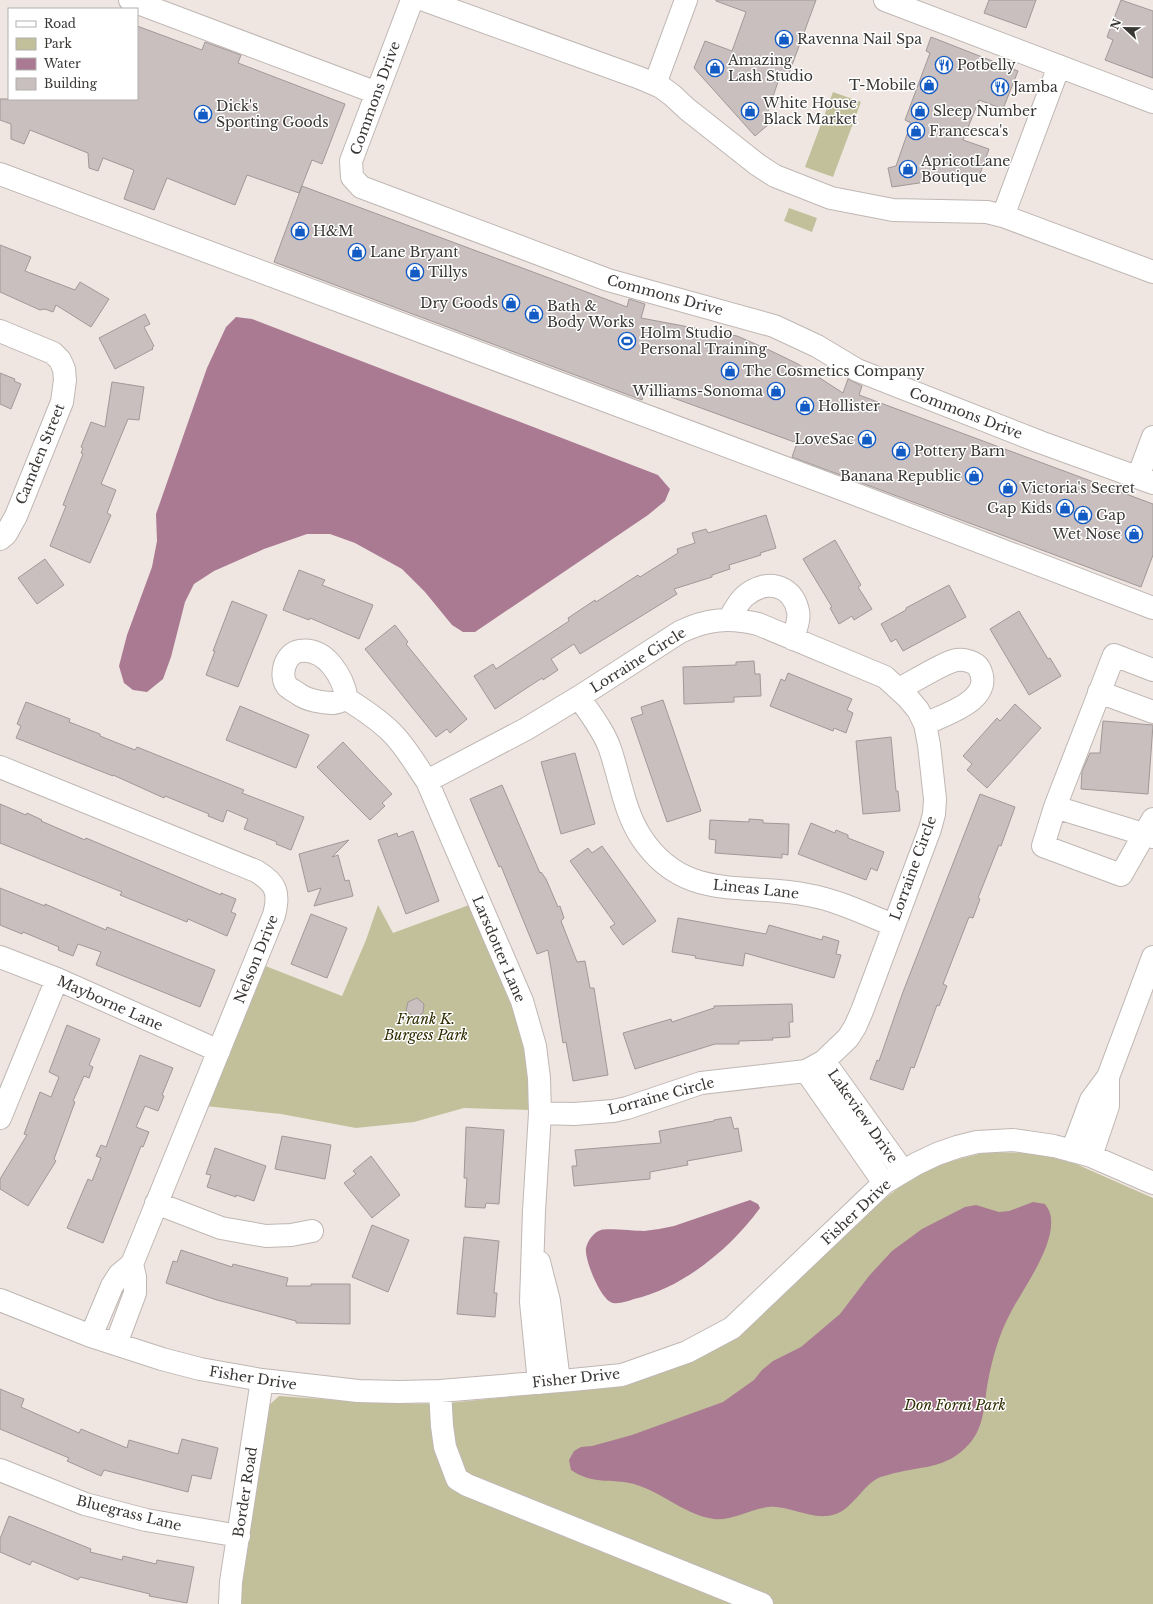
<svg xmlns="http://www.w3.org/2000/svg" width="1153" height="1604" viewBox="0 0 1153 1604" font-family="'Libre Baskerville',serif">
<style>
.green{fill:#c2c09a}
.water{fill:#aa7992}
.building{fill:#c9bfbf;stroke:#a19898}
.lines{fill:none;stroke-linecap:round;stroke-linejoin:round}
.minor-casing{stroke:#bfb7b3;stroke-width:24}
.minor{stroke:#fff;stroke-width:22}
.labels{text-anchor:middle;stroke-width:3;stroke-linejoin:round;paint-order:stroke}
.poi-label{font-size:14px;fill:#393634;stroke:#fff;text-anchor:start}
.street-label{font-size:14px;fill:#393634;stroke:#fff}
.park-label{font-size:14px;font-style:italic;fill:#2f2c01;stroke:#fff}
</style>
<rect width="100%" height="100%" fill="#efe6e2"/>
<!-- green -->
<path class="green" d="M833,92L861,102L833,177L805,167Z
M789,208L817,218L812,232L784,221Z
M378,905L393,933L469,905C487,945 509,986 520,1029C526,1056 528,1083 530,1110L464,1108L414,1122L356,1128L281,1114L205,1106L263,965L342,996L366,940Z
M987,1152L1036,1153L1076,1164L1153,1198V1604H237L267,1407L279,1396C335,1400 392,1405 448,1403L587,1389L656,1375L722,1344L795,1284L870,1210L914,1176L936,1165Z"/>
<!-- water -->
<path class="water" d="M236,317L252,319L658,475L670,489L665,501L648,515L475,632H463L452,625L425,592L402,569L355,543L330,534H307L264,549L214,571L194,584L185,602L171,657L163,679L147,692L133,690L124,683L119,666L127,635L152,567L157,541L156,514L207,368L226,327Z
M750,1200L758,1204L760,1208C731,1248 683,1288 634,1299C628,1301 620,1304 613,1303C601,1301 584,1259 586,1248C588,1240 594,1232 601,1230C607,1228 635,1231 644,1231C654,1230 664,1228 674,1226Z
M1033,1202L1045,1204C1047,1207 1049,1210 1050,1213C1058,1242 1024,1287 1011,1312C999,1334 993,1356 988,1381C984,1402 985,1426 970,1443C946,1471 920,1465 888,1475C884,1476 879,1477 875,1480C861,1489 852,1508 836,1514C811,1522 792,1505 768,1507C751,1509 730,1521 714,1519C685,1515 662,1492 634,1484C610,1478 593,1485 571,1470L569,1460L574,1451L581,1447L592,1446L632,1435L723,1402L754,1380L762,1370L773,1361L801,1347L840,1314L869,1276L892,1251L922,1229L965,1207L976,1205L999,1212L1009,1211Z"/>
<!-- building -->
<path class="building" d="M716,0H816L788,76L781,73L766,117L769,124L755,136L694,68L705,41L732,51L746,12L716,1Z
M989,0H1036L1026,28L984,13Z
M1121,0L1153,11V78L1105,60L1113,40L1107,37Z
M137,26L202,50L205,42L241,55L238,63L345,104L322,164L312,160L299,193L247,175L235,205L167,178L154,210L124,199L134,170L103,158L98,171L89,168L88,153L30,130L24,144L11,139V124L0,120V99H137Z
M931,37L1018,71L1003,109L979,100L963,140L989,149L980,174L892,187L888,168L896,166L911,123L905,120L930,53L926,51Z
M302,186L627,307L629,299L645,304L641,318L737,336L767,349L798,364L843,393L848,379L862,386L859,395L1153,504V555L1141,587L792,457L797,443L646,388L642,400L274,262Z
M0,245L31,257L25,271L75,290L80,282L109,299L91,327L56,305L53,312L45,309L40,310L0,292Z
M145,314L150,324L144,327L154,346L152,348L153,349L115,369L99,338Z
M0,373L15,379L14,381L21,384L11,409L0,404Z
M112,382L144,387L139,420L128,419L101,484L116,490L107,513L111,515L90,563L50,546L66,506L63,505L83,454L81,453L83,448L81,447L91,422L105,427Z
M766,515L776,548L760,553L761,555L729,565L730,569L712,575V577L674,589L677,594L580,654L574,644L551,659L558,670L543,680L542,678L495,709L474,676L493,664L496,669L569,621L568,618L595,600L596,602L638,575L640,577L678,553L677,549L695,543L692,533L706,529L708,533Z
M835,540L861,585L858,587L872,609L854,620L852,616L839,624L830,608L832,607L803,559Z
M45,559L64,585L37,604L18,578Z
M299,570L325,580L322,585L373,605L359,639L310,618L309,620L283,610Z
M949,585L966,617L903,651L896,639L891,642L881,624L906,610V608Z
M232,601L267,615L238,687L206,675L215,651H213Z
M1019,611L1048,659L1050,658L1061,676L1029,695L990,629Z
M395,625L408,642L406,644L467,719L450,733L447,729L436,737L365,649Z
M754,661L755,674H760L761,696L734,697V702L684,704L683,667L736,665V662Z
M788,673L852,699L847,710L853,713L846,733L834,728L833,731L770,706L781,679L785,681Z
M663,700L701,811L667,822L631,718L643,714L641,707Z
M26,702L70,719L69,722L100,734V736L135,750L137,747L244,790L242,793L304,817L291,850L276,844L277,842L244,829L248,819L227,810L223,822L208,816L209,814L165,796L164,798L113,775V776L16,738L21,726L17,724Z
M1015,704L1041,728L987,788L967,770L972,764L963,756L997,718L1000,721Z
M240,706L309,735L296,768L226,740Z
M1103,721L1153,725L1148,794L1081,789L1082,771L1090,753H1100Z
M891,737L896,791H898L900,811L863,814L856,741Z
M343,742L392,794L382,803L385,806L370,820L317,767Z
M575,753L595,824L561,834L541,762Z
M502,785L540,873L541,872L546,879L558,907L560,906L564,918L561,921L577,962L585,961L590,988H594L608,1075L573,1081L566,1042L563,1043L548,950L537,954L501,866L499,867L470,799Z
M980,794L1015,807L1001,846L999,845L978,898L980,899L973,918L969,917L943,984L947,986L939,1006L937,1005L914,1068L911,1067L903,1090L870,1079L877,1060L879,1061L903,992Z
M0,804L26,815L27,813L42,820L41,821L85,840L86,838L221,895V893L236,899L231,912L236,914L227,936L188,919L187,922L120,895L122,892L0,843Z
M749,819L763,820V823L789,824L788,855L782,854V858L715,853L716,840L709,839L710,820L749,822Z
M811,823L835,833L836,830L848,835V838L884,852L877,871L871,868L866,880L798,854Z
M413,831L439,901L406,914L378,840L397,833L398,837Z
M349,840L332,857L338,855L345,881L349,880L353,896L314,906L321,888L308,892L299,854Z
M602,846L656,921L623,945L610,927L615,924L570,861L588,848L592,853Z
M0,888L45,906V904L106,930L107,927L215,970L200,1007L96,965L101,952L78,944L73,956L58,950L59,947L23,932L22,934L0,925Z
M311,914L347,928L327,978L291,964Z
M678,918L766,934L769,925L822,940L823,936L839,941L836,954L841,955L834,978L745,953L743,966L695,958L696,956L672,952Z
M417,998L424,1004L423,1013L415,1017L406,1011L408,1002Z
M792,1004L793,1022H789L790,1037L772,1038L773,1040L739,1041V1044H715L635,1069L623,1033L671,1019L672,1022L714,1008V1006Z
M67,1025L100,1039L89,1065L93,1067L89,1078L84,1076L73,1101L75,1102L54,1159L56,1161L28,1206L0,1189V1179L27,1135L24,1134L40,1092L51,1097L59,1077L49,1072Z
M140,1055L173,1068L162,1095L164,1096L158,1111L145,1106L136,1127L149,1132L143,1147L141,1146L103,1243L67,1228L88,1179L92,1181L101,1158L96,1156L101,1145L106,1147Z
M731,1117L734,1129L738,1128L742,1151L687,1161L688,1165L650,1172V1179L574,1186L572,1166H577L575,1150L661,1143L659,1131L714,1121V1120Z
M466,1127L504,1130L499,1204L486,1203L485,1208L465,1207L467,1178H464Z
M282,1136L331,1145L325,1179L275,1169Z
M215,1148L266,1166L254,1201L236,1195V1197L207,1187L211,1175L206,1174Z
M371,1156L400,1195L372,1218L344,1183L356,1174L353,1171Z
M372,1225L409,1240L388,1292L352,1277Z
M464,1237L499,1241L494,1293H497L495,1317L457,1314Z
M181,1250L232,1267L233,1264L288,1278L286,1286H311V1284H350V1324L296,1323V1321L217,1300L166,1283L173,1261L177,1262Z
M0,1389L24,1399L21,1407L79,1433L81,1429L127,1448L129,1440L178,1454L182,1439L218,1448L211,1479L192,1475L188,1492L104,1470L101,1476L67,1461L69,1458L0,1429Z
M9,1516L91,1549L90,1552L122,1560L123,1556L156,1564L157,1560L194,1567L187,1603L149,1596L150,1594L80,1577L78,1580L32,1561L30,1565L0,1552V1539Z"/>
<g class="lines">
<defs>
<path id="minor" d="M130,0L377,93
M412,0L351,161L352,177L361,187L608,280L774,326L817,346L857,370L1040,442L1153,483
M424,0L640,78L661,87L672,95L687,109L758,165L775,176L831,198L893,210L987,212L1003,216L1153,272
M885,0L1153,102
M655,84L686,0
M0,174L839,488L1153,608
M1003,216L1059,66
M0,331L53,353L60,360L64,369L65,380L62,402L16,516L6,534L0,539
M1138,477L1153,437
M729,619C734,611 738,602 745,596C765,579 792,583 798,611C800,620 795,630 793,639
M1153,670L1114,655L1055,807L1153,837
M899,689C911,683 946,661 957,660C964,659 976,662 979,668C996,700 945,714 925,724
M1099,692L1153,712
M579,697C590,714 604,731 610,749C620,778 624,811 641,837C684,903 744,882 808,895C837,900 865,914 893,925
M347,699C342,700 337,703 332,703C322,703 308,700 300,695C296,692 290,689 287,686C279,675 285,653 300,651C326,647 343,677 347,699C362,709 377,718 390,731C405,745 415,764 427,781L522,1001L535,1046L539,1078L540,1113L534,1211L531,1302L539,1383
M0,767L256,871C276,883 280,892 274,915L132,1264L119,1275L112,1286L91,1336
M427,781L526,729L579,697L680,632C707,619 729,617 758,624L885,677L908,698L918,710L925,724L929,745L935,799L934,814L930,829L862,1011L855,1027L848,1038L824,1061L806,1071L701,1083L627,1108L613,1111L574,1114L540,1113
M1055,807L1043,846L1121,875L1153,819
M0,957L57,979L219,1051
M824,1061L903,1171
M806,1071L884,1183
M0,1118L57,979
M1072,1151L1091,1100L1108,1077L1153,957
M1091,1156L1108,1106V1077
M156,1203L221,1228L266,1236L291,1235L312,1231
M539,1262L549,1301L559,1381
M0,1300L91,1336L162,1359L200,1369L262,1380L358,1391L399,1392L440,1391L572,1380L622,1375L687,1352L732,1328L884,1183L916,1164L937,1154L957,1147L977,1142L1013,1140L1054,1146L1091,1156L1153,1183
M116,1344L135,1293V1277L132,1264
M440,1391L442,1426L445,1447L457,1479L467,1485L762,1604
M0,1470L85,1504L146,1520L239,1536
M230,1604L231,1582L262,1380"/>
</defs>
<!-- minor casing -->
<use href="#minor" class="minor-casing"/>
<!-- minor -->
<use href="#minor" class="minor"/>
</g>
<!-- icons -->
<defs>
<symbol id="shop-ring" viewBox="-11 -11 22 22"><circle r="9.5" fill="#fff" stroke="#125bc5" stroke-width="1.5"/><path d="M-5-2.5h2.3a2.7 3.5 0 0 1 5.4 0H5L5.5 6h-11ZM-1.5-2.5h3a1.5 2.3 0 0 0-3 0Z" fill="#125bc5"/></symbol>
<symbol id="restaurant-ring" viewBox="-11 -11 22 22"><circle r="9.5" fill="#fff" stroke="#125bc5" stroke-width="1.5"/><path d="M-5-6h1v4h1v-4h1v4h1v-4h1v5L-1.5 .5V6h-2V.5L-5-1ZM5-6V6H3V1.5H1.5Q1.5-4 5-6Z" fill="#125bc5"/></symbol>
<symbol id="stadium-ring" viewBox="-11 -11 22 22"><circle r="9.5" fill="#fff" stroke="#125bc5" stroke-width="1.5"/><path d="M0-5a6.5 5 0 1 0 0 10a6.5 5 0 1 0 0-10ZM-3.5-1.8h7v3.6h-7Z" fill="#125bc5"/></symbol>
</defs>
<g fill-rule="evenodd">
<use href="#shop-ring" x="774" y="29" width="20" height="20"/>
<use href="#restaurant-ring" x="934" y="55" width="20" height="20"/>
<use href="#shop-ring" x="705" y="58" width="20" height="20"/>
<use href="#shop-ring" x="919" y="75" width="20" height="20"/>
<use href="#restaurant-ring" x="990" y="77" width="20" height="20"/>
<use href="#shop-ring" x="740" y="101" width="20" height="20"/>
<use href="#shop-ring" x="910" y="101" width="20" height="20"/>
<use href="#shop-ring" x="193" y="104" width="20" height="20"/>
<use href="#shop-ring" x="906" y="121" width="20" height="20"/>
<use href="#shop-ring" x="898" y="159" width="20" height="20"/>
<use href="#shop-ring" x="290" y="221" width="20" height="20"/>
<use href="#shop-ring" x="347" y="242" width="20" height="20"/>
<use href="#shop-ring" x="405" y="262" width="20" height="20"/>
<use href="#shop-ring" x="501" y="293" width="20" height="20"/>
<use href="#shop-ring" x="524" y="304" width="20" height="20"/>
<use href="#stadium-ring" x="617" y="331" width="20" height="20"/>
<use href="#shop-ring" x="720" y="361" width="20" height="20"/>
<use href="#shop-ring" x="766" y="381" width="20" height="20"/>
<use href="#shop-ring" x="795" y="396" width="20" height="20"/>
<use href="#shop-ring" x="857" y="429" width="20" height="20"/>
<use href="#shop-ring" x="891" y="441" width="20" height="20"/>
<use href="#shop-ring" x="964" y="466" width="20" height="20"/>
<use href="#shop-ring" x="998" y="478" width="20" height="20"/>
<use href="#shop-ring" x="1055" y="498" width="20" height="20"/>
<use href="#shop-ring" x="1073" y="505" width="20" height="20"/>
<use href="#shop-ring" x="1124" y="524" width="20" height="20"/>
</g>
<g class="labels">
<!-- poi labels -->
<g class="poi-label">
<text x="797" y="44">Ravenna Nail Spa</text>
<text x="728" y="65">Amazing<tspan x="728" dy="16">Lash Studio</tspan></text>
<text x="957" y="70">Potbelly</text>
<text x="916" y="90" text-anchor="end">T-Mobile</text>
<text x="1013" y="92">Jamba</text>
<text x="763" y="108">White House<tspan x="763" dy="16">Black Market</tspan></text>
<text x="216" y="111">Dick's<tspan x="216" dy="16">Sporting Goods</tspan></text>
<text x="933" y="116">Sleep Number</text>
<text x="929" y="136">Francesca's</text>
<text x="921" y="166">ApricotLane<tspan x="921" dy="16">Boutique</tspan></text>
<text x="313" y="236">H&amp;M</text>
<text x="370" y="257">Lane Bryant</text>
<text x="428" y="277">Tillys</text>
<text x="498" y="308" text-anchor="end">Dry Goods</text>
<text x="547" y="311">Bath &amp;<tspan x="547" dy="16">Body Works</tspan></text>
<text x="640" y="338">Holm Studio<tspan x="640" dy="16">Personal Training</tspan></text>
<text x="743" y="376">The Cosmetics Company</text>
<text x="763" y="396" text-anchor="end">Williams-Sonoma</text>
<text x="818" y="411">Hollister</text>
<text x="854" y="444" text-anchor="end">LoveSac</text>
<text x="914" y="456">Pottery Barn</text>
<text x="961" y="481" text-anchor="end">Banana Republic</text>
<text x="1021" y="493">Victoria's Secret</text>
<text x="1052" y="513" text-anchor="end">Gap Kids</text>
<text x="1096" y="520">Gap</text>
<text x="1121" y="539" text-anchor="end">Wet Nose</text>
</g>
<!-- street labels -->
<g class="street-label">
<text transform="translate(375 98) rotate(-70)" y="5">Commons Drive</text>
<text transform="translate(665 295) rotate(15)" y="5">Commons Drive</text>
<text transform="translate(966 413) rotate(21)" y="5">Commons Drive</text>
<text transform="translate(40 454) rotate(-68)" y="5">Camden Street</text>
<text transform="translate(638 660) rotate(-32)" y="5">Lorraine Circle</text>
<text transform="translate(913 868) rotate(-70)" y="5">Lorraine Circle</text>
<text transform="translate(756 889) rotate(6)" y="5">Lineas Lane</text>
<text transform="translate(499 949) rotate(67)" y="5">Larsdotter Lane</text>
<text transform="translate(256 959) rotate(-68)" y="5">Nelson Drive</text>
<text transform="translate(110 1003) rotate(24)" y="5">Mayborne Lane</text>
<text transform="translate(661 1096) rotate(-15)" y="5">Lorraine Circle</text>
<text transform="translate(863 1116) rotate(55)" y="5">Lakeview Drive</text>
<text transform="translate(856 1212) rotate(-43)" y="5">Fisher Drive</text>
<text transform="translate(253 1378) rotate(9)" y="5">Fisher Drive</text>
<text transform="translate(576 1378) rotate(-6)" y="5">Fisher Drive</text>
<text transform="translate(245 1492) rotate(-81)" y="5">Border Road</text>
<text transform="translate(129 1513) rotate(14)" y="5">Bluegrass Lane</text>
</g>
<!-- park labels -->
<g class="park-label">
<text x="426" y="1024">Frank K.<tspan x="426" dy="16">Burgess Park</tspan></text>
<text x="955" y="1410">Don Forni Park</text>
</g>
</g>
<!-- legend -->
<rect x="8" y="8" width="130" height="92" fill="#ffffff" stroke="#b0afae"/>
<rect x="16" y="21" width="20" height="6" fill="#ffffff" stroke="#b0afae"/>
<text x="44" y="28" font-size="12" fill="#393634">Road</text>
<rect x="16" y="38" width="20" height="12" fill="#c2c09a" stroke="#b0afae"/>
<text x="44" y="48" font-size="12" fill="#393634">Park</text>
<rect x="16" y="58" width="20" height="12" fill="#aa7992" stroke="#b0afae"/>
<text x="44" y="68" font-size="12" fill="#393634">Water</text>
<rect x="16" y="78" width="20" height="12" fill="#c9bfbf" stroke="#b0afae"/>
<text x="44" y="88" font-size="12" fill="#393634">Building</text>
<!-- north arrow -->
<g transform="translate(1125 28) rotate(292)" stroke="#ffffff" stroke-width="3" paint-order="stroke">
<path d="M0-3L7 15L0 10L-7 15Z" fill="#393634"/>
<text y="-6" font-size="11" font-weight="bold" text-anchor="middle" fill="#393634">N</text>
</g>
</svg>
